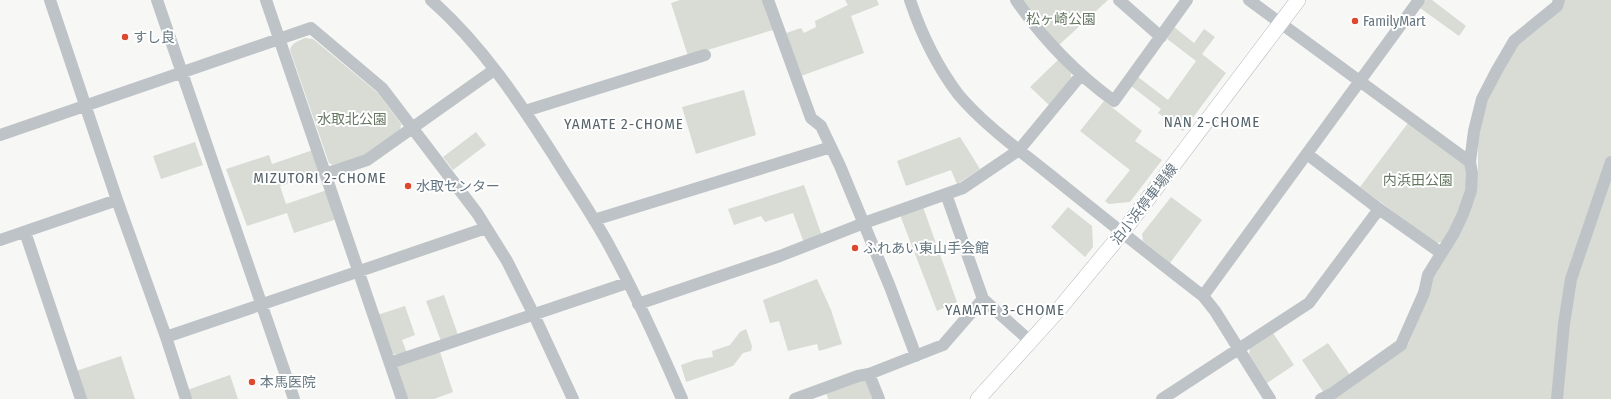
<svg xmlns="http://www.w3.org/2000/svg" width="1611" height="399" viewBox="0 0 1611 399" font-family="'Fira Sans Condensed','Noto Sans JP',sans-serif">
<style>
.green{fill:#d8dcd4}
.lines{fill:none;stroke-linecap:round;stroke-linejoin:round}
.major-casing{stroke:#b2b8bb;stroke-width:16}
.minor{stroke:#bec3c7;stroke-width:12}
.major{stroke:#fff;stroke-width:15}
.poi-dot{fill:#dd492f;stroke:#fff;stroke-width:1.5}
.labels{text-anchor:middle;stroke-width:4;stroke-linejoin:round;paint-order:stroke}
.park-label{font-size:14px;fill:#677762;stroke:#fff}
.poi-label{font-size:14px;fill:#64757f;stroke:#fff;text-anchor:start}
.street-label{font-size:14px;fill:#64757f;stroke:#fff}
.neighbourhood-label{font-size:15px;letter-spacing:1px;fill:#55636a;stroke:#fff}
</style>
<rect width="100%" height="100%" fill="#f7f7f5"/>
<!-- green -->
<path class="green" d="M680,0H764L776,29L688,56L671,3Z
M845,0H877L879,5L851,16L864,53L801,76L786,33L801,28L804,33L816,27L815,21L848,5Z
M1022,0H1108L1059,45Z
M1426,0H1432L1466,26L1459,36L1420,8Z
M1564,0H1611V399H1334L1398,354L1408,345L1429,295L1433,276L1475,191L1478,172V133L1487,103L1501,73L1517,46L1548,21Z
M1174,27L1194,43L1204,29L1215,37L1202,54L1226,73L1183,131L1158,113L1161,109L1131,86L1138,77L1168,100L1196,61L1166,38Z
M305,38L313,39L378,93L401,124L400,130L364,155L333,165L329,163L290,50C292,42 299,41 305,38Z
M1058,60L1071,73V78L1049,105L1030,87Z
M744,90L756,135L696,154L682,107Z
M1104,101L1142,131L1135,141L1162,160L1130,202L1109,204L1105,201L1130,170L1080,131Z
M1408,123L1464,164C1474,185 1453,225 1442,242L1436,243L1360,187Z
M476,132L486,145L453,170L443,157Z
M960,137L980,169L957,184L951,170L906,186L897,161Z
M195,142L203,165L161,179L153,156Z
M313,150L321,172L280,186L286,204L327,190L337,219L294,233L287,213L247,226L226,169L269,155L272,164Z
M804,185L822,236L804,243L793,213L765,222L761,216L734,225L728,209Z
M1171,197L1202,220L1170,263L1143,241L1142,234Z
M923,207L957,302L937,311L900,215Z
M1068,207L1092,226L1093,247L1085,257L1051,227Z
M817,279L831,310L842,344L819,351L817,344L788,351L779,321L770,323L763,300Z
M444,295L458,335L441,341L426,301Z
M405,306L415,335L402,340L407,353L398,355L390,353L377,315Z
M746,329L752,346L751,351L743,353L733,366L686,382L681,365L695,360L713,357L712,351L730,345L740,332Z
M1273,333L1294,365L1267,383L1249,354L1250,348Z
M1328,343L1350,375L1324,393L1302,360Z
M440,352L453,392L434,399H407L396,370L399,365Z
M121,356L135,399H85L76,371Z
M230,375L238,399H190L187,390Z
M861,379L866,381L873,399H828L826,392Z"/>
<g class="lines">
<defs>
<path id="major" d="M978,399L1055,314L1122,233L1298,0"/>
</defs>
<!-- major casing -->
<use href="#major" class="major-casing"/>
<!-- minor -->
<path class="minor" d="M50,0L117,200L166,337L186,399
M157,0L294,399
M266,0L402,399
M431,0C481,44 519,101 554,156C573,187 594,217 611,249C637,297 660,348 682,399
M768,0L811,118L821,126L840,166L890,287L916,356
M910,0C921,33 937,66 958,94C982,123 1019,150 1049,174C1100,215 1151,256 1203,296L1215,311L1270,399
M1016,0C1043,39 1076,73 1114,101L1187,0
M1119,0L1161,37
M1249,0L1470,162
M525,111L705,55
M0,135L311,28L382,88L477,213L507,261L534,315L573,399
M1307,154L1379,209L1441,253
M325,174L367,160L494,70
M594,220L831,147
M25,232L81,399
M0,240L117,200
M1203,296L1419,0
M983,299L1030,341
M638,304L780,256L864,223L963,188L1019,150L1081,75
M166,337L486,228
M390,363L627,283
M869,374L879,399
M795,399L858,376L869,374L943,345L983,299L946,194
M1162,399L1309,303L1379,209
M1321,399L1333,393L1401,345L1424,293L1428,275L1454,233L1463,214L1471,191L1472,173L1470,162L1474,131L1482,99L1497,70L1514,41L1557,6L1559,0
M1557,399L1564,324L1571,279L1611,162"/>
<!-- major -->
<use href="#major" class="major"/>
</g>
<!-- markers -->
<g class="poi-dot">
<circle cx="1355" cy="21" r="4"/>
<circle cx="125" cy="37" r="4"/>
<circle cx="408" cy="186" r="4"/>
<circle cx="855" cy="248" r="4"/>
<circle cx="252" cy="382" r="4"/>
</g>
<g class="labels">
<!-- park labels -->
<g class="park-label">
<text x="1061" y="24">松ヶ崎公園</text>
<text x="352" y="124">水取北公園</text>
<text x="1418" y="185">内浜田公園</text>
</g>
<!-- poi labels -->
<g class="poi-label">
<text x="1363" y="26">FamilyMart</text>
<text x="133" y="42">すし良</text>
<text x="416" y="191">水取センター</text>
<text x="863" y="253">ふれあい東山手会館</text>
<text x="260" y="387">本馬医院</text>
</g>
<!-- street labels -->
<g class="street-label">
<text transform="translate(1144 204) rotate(-52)" y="5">泊小浜停車場線</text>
</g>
<!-- neighbourhood labels -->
<g class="neighbourhood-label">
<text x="1212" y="127">NAN 2-CHOME</text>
<text x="624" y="129">YAMATE 2-CHOME</text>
<text x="320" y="183">MIZUTORI 2-CHOME</text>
<text x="1005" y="315">YAMATE 3-CHOME</text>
</g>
</g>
</svg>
